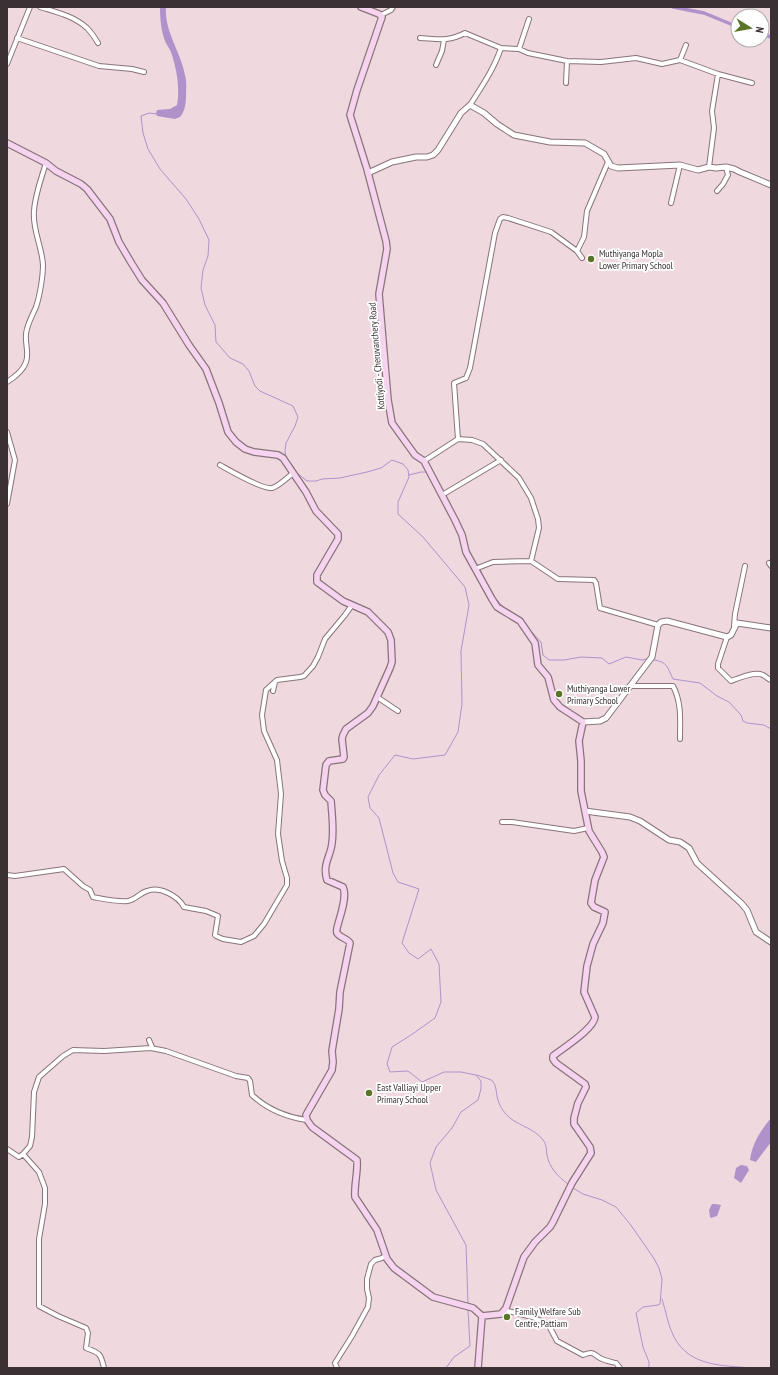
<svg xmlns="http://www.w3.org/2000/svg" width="778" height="1375" viewBox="0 0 778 1375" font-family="'PT Sans Narrow',sans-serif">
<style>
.water{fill:#b191c9}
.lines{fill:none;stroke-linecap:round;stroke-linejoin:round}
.stream{stroke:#b191c9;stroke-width:1}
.canal{stroke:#b191c9;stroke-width:3.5}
.minor-casing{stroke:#88747a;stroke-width:6}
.tertiary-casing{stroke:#88747a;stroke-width:7}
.secondary-casing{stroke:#88747a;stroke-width:8}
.minor{stroke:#fff;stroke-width:4}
.tertiary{stroke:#fff;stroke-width:5}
.secondary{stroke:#f6d4f0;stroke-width:5.5}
.poi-dot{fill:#5b7528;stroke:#fff;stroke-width:1.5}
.labels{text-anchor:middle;stroke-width:3.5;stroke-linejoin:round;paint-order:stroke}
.poi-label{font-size:10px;fill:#393133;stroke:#fff;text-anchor:start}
.street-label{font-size:10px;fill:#393133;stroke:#fff}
</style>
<rect width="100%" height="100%" fill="#efd9df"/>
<!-- water -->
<path class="water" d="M160,7H166C164,31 181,52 185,75C187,82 186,89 186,96C186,103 185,111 180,117L175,119L157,116L156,113L157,110L170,109L177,105C180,89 177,71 172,55C171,50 167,46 165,41C161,31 160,18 160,7Z
M771,1118V1142L756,1162L750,1160C752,1144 761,1130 771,1118Z
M741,1165L747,1166L749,1170L741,1183L734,1178L736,1168Z
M712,1204H715L721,1205L717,1216L711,1218L710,1217L709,1210Z"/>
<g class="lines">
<!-- stream -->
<path class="stream" d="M157,114L149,113L141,116L143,133L148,149L160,169L186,199L199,219L209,240L208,256L203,270L201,288L205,305L215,325L216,342L230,358L243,364L249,371L255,386L260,391L293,406L298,417L295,426L286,443L285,451L286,457L297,473L307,481H316L322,479L340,478L367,472L381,468L392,460L403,464L408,470L409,477L398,502V514L423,537L465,587L469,605L461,651L462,704L458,732L445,755L413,759L395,755L379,775L368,797L370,808L379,818L393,873L398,882L419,889L402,943L409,953L418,959L431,949L439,964L441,1002L435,1018L411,1035L392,1047L387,1064L390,1072L408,1071L422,1082L444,1072H461L476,1075L481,1081V1089L478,1100L461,1112L452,1128L436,1147L430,1163L436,1190L466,1245L468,1303
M409,475L421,472H428
M474,561L478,566
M480,569L485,581
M492,594L505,609L509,610L518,617
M528,628L541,642L543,655L549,660H564L581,657L602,658L609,664L626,657L642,660L646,659
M654,660C668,662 667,667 673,679L700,683L717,696L729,702L741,715L743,721L747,723L764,725L771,729
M477,1075C481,1077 487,1078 491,1080C497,1083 496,1095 498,1100C500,1107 505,1114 510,1118C520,1126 535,1129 543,1140C547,1145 546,1149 547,1155C549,1167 558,1177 568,1184
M573,1188L583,1194L602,1200L616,1207L630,1224L653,1257L659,1268L662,1279L660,1304L658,1305L643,1307L636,1313L643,1347L649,1362V1368
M662,1299C666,1311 668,1326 674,1337C690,1367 722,1365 750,1368
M446,1368L454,1357L470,1346L468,1310"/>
<!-- canal -->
<path class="canal" d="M673,7L704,13L738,27
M762,34L771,37"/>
<defs>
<path id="minor" d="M40,7C56,12 74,16 87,28C91,32 95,38 98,43
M381,15L391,10L393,7
M17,38L99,66L132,69L144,72
M420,38C438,39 448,42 465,33L501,48L519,49L528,53L567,61L601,62L636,58L662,64L680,60L718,74L752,83
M519,49L529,19
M680,60L686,45
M7,64L30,7
M436,65L442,51L444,40
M566,83L567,61
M470,105C482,86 494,69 501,48
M709,167L714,128L712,111L718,74
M717,191L723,184L728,175L726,167
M671,203L680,165
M577,251L584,237L587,211L608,162
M7,382C15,377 23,371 26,362C30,351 23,340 27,329C29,321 33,314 36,307C40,295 43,276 43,265C42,246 32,229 34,211C35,195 41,179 46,163
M7,432L15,460L7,504
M458,439L454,383L466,378L470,368L495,233L500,219L503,217L508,218L551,232L577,251L582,258
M424,461L458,439L472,440L483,444L519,478L531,498L538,519L539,528L531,561
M220,465C229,470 263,490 272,488C279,486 287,478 293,473
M442,495L501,460
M769,563L771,566
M475,569L493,562L531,561L558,579L594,580L596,583L600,608L658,625
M734,626L735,614L745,566
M727,637L718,664V668L731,681C739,678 755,671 763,675C767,677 767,679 771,680
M630,686H673C682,703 680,721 680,739
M273,691L275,682
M377,697L398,711
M502,822H512L574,831L588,828
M7,875L15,876L64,869L83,886L90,890L93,897C104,899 117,902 128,901C135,900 140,893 147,891C160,886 178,896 184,907L206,911L218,916L215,935L216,936L223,939L241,942L254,936L264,924L287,885V878L282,861L278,834L281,794L277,760L264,731L262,715L266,690L277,680L300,677L304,676L313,666L318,657L325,639L345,615L352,605
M151,1048L166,1051L236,1076L248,1078L250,1081L252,1095C267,1109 286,1117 307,1120
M7,1149L19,1157L23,1154L39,1172L45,1188V1204L39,1239V1306L58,1316L86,1328L88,1333L86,1348C100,1353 101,1354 104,1368
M23,1154L30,1146L32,1137L34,1092L39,1077L63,1056L73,1050L104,1051L151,1048L152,1047L149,1040
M504,1310L532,1317L548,1324L557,1341L583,1355C594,1351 592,1353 600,1358C605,1361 612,1362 616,1363L620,1368
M337,1368L335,1363L352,1336L368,1307L369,1298L367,1289V1279L371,1264L375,1260L382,1258L386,1255"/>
<path id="tertiary" d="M368,173L392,162L416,157H427L433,155L438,150L461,113L470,105L484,113L497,124L514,135L550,142L585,143L604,154L611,166L618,168L680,165L698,170L709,167L716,168L726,167L734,169L740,172L771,185
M583,722L600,721L606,718L652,657L658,625L661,622L667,621L727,637L731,635L737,623L771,628
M585,811L630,817L640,821L669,840L680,842L689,848L697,863L741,903L747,910L756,932L771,942"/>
<path id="secondary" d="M361,7L379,14L382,17L357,90L350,115L367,169L386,241L387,249L379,294L388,400L392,423L415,455L424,461L455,520L462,535L466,552L492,599L497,607L520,621L535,643L538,665L548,677L554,700L560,707L583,722L579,741L581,761V791L589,831L602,852L604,857L595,880L591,903L594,907L605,912L603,923L593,944L587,966L584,992L595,1017C594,1029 563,1048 553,1056V1059L556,1063L585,1084L586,1087L578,1103L574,1118V1124L590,1147L591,1153L572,1183L553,1222L550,1227L535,1242L524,1257L506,1308L501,1314L482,1316L478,1368
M7,143L46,163L56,171L81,184L87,189L110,219L119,242L132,264L142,280L163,303L189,345L206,369L219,403L228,432L236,442L245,449L254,452L278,455L283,458L306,492L316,511L338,534V539L317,575V582L343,601L368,612L388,632L391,640L392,662L390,668L373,706L368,713L346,729L343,735L342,739L344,757L343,759L329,761L326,765L323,790L325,795L331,801C332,815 334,829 332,843C331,856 322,864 327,880L343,887C349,900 334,929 337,933C340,938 347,938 350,943L340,992L339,1009L332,1051L333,1062L332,1070L306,1115L307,1120L312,1127L357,1160C358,1172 354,1185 355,1197L377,1230L387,1259L394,1268L433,1297L473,1308L482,1316"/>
</defs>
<!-- minor casing -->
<use href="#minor" class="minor-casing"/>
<!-- tertiary casing -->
<use href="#tertiary" class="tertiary-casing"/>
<!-- secondary casing -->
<use href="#secondary" class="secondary-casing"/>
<!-- minor -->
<use href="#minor" class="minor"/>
<!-- tertiary -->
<use href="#tertiary" class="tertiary"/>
<!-- secondary -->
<use href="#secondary" class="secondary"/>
</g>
<!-- markers -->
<g class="poi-dot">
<circle cx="591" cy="259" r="4"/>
<circle cx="559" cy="694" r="4"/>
<circle cx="369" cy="1093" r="4"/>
<circle cx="507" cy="1317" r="4"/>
</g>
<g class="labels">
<!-- poi labels -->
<g class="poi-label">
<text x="599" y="257">Muthiyanga Mopla<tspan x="599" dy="12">Lower Primary School</tspan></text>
<text x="567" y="692">Muthiyanga Lower<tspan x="567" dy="12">Primary School</tspan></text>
<text x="377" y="1091">East Valliayi Upper<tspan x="377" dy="12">Primary School</tspan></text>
<text x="515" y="1315">Family Welfare Sub<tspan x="515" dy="12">Centre, Pattiam</tspan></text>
</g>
<!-- street labels -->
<g class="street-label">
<text transform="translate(376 356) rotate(-95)" y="4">Kottiyodi - Cheruvanchery Road</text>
</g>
</g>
<!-- border -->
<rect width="778" height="1375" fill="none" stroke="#393133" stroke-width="16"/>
<!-- north arrow -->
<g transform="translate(750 28) rotate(101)"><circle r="19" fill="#ffffff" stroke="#b0adad"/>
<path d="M0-3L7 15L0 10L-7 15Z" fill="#5b7528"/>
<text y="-6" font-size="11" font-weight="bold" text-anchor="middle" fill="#393133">N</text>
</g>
</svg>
